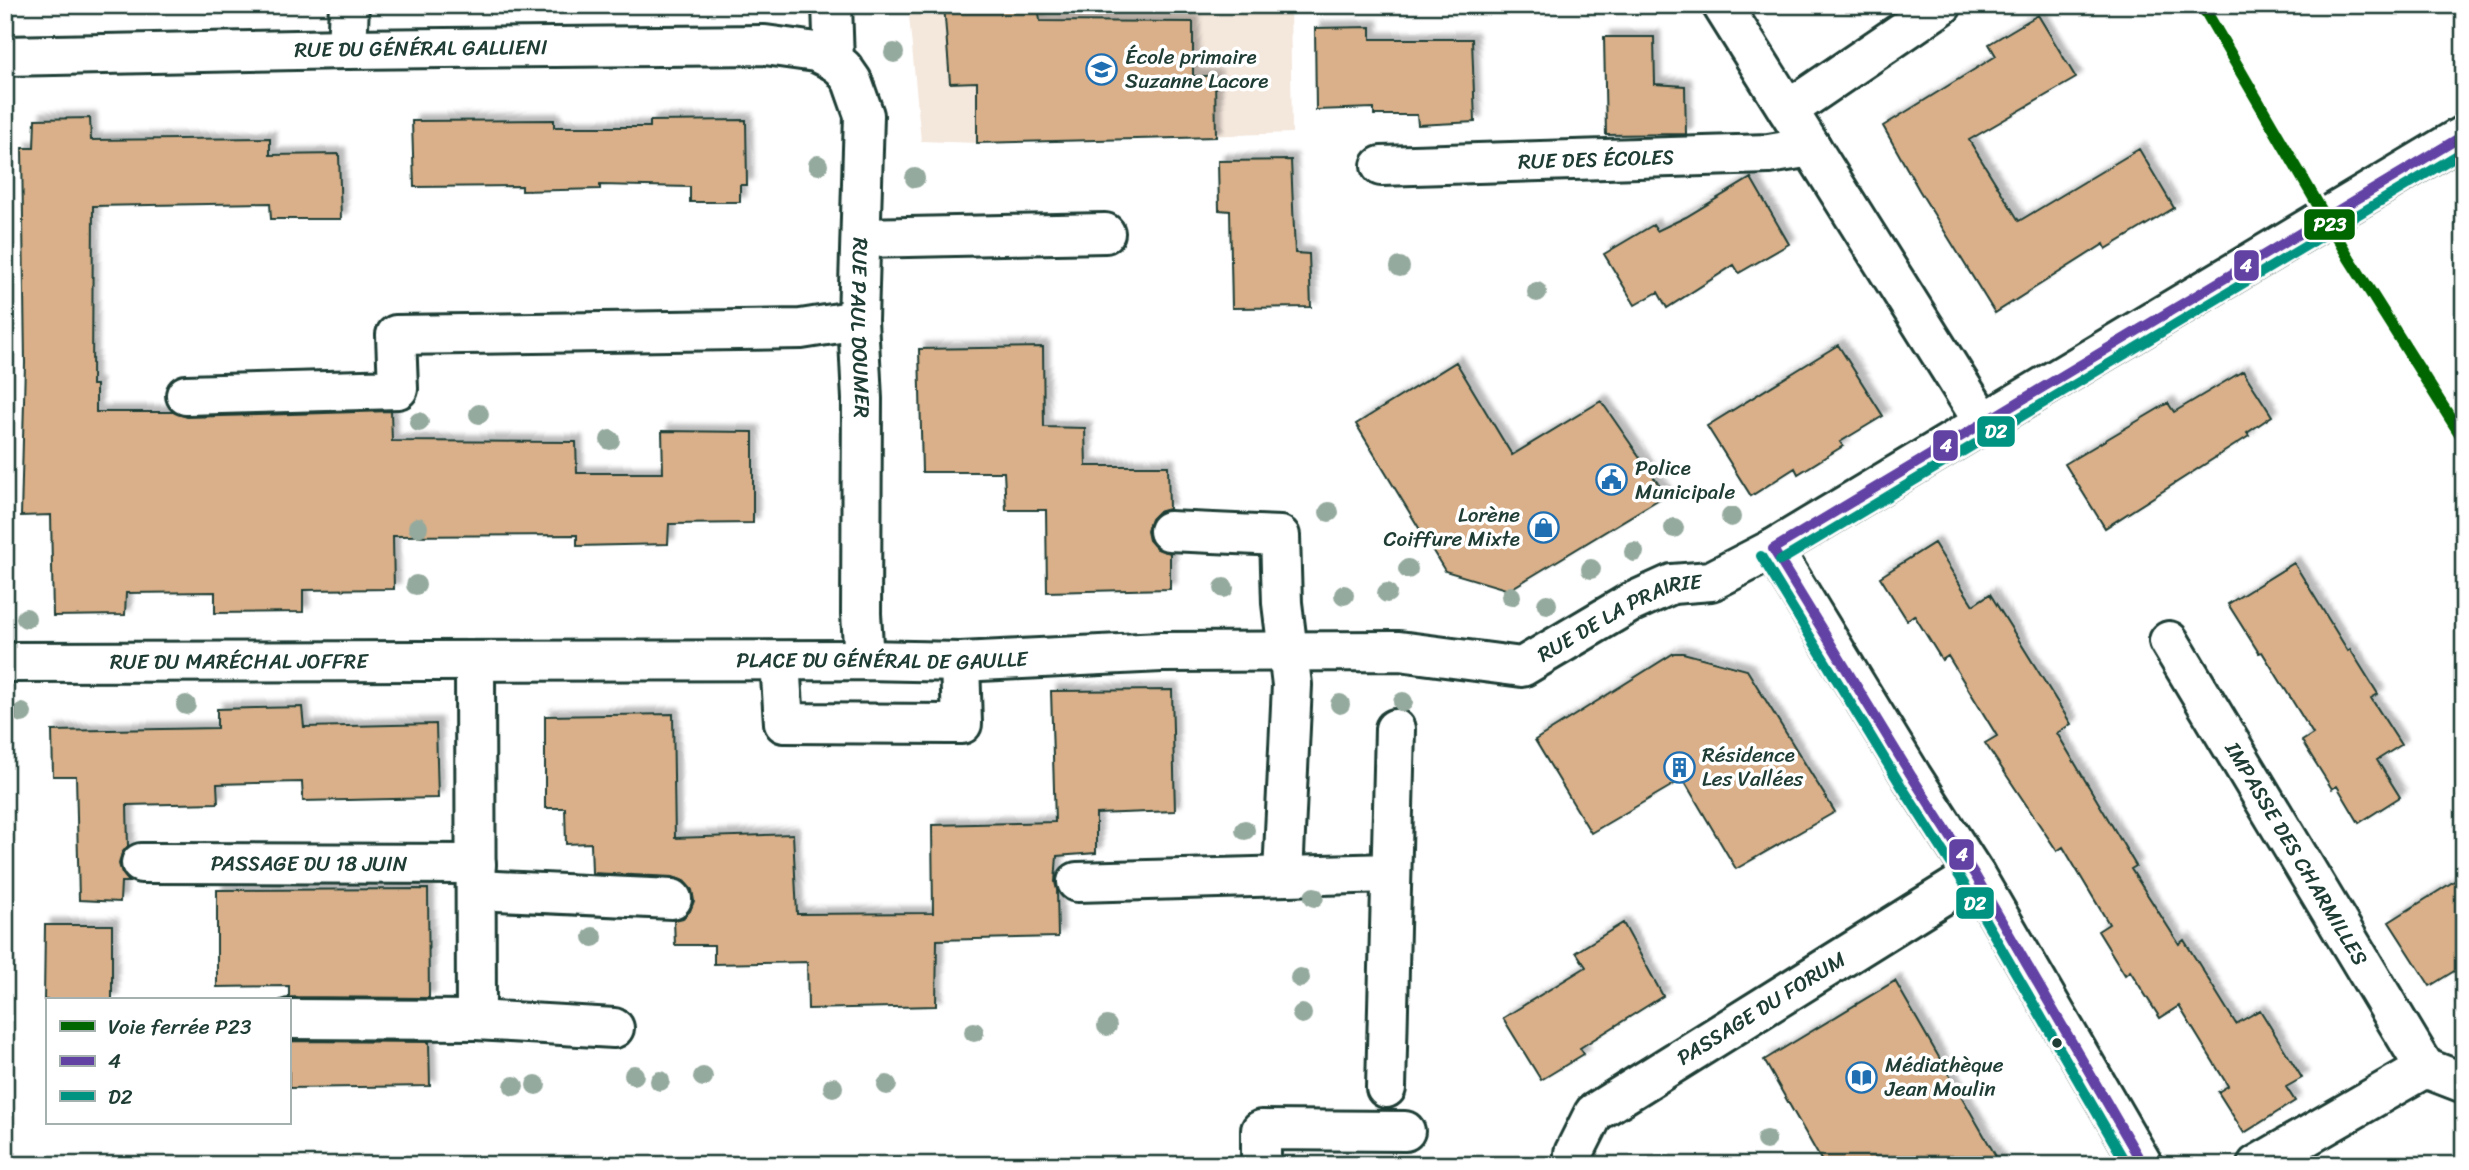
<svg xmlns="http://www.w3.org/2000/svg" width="2469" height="1170" viewBox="0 0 2469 1170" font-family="Sriracha,sans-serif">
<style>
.built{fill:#f4e7dc}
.building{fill:#d9b08a;stroke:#1f3d34;stroke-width:2;filter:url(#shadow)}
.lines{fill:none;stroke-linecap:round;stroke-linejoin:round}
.minor-casing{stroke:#1f3d34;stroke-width:44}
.minor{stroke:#fff;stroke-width:38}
.bus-1-casing{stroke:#fff;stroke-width:16}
.bus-2-casing{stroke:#fff;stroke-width:16}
.bus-1{stroke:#6243a4;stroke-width:10}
.bus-2{stroke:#009382;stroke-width:10}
.rail-1-casing{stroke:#fff;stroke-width:18}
.rail-1{stroke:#060;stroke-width:12}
.tree{fill:#95aa9e}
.bus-dot{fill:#1f3d34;stroke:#fff;stroke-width:2.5}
.labels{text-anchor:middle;stroke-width:7;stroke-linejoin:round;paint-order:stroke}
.street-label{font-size:21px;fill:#1f3d34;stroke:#fff}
.poi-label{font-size:21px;fill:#1f3d34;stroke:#fff;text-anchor:start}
.line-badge{stroke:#fff;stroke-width:2.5}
.badge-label{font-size:19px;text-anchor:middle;font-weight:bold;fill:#fff}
</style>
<defs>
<filter id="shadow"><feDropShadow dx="6" dy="-6" stdDeviation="2" flood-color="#0004"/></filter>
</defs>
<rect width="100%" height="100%" fill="#fff"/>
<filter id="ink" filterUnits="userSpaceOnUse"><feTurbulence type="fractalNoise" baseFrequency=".0143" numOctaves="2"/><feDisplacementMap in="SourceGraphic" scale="14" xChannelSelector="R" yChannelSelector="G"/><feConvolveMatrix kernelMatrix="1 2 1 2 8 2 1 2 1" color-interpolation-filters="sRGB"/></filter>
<g filter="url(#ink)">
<!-- built -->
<path class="built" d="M908,5H1290L1292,133L978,143L921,141Z"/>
<!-- building -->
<path class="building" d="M944,5H1038L1040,21L1193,22V76H1215L1216,137L977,143V82L950,83Z
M2038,15L2076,78L1969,140L2019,221L2139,149L2174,208L2106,249L2104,244L1995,313L1919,190L1883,126L1996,56L1989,44Z
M1371,27V39H1472L1475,122L1418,125L1417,115H1374V108L1316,110L1315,28Z
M1604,37H1654L1655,84L1685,86L1686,134L1606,135Z
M90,118L91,140L270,138V155L339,154L341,219H271L270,203L93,206L92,385H96V412H173L187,417L391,411L392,441L576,442L577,473H663L662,431L753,432V523L669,524L668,544L577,546V535L393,536L394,589L303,590V612L215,613V592L126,593L125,615L53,616L51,515L21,516L25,363L22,148H34L35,119Z
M554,120V127H650V121L746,120L747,185H740V202H690V187L600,185V189L522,191V186L414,187L412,121Z
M1291,160L1295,253L1309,254L1311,307L1232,308L1230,211L1219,210L1218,161Z
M1751,178L1789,244L1739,273L1734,265L1667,308L1658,292L1635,305L1604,254L1653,225L1657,231L1686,217Z
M1838,345L1883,416L1840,442L1843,446L1798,474L1795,468L1751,496L1707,426Z
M1043,347L1044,427L1085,428L1086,466H1168L1169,509L1158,512L1151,519L1147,531L1149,540L1157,549L1170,553V589L1047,592L1046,510H1006L1004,472H922L919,349Z
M1456,362L1512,455L1601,401L1666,495L1509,590L1445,571L1356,424Z
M2243,371L2272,416L2247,433L2249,436L2105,528L2065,464L2168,403L2174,412Z
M1934,543L1973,605L1990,594L2071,724L2057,733L2136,866L2131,869L2179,944L2184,940L2236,1024L2260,1010L2302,1078L2286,1087L2295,1101L2244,1133L2218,1092L2228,1086L2179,1006L2160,1018L2130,971L2125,975L2098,931L2109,924L2063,847L2057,851L1985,743L1997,736L1948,656L1942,660L1914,615L1907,620L1880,577Z
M2294,563L2348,651L2350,649L2378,694L2371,698L2401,745L2377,760L2400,797L2359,823L2337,786L2332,789L2302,741L2313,734L2262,652L2259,653L2228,604Z
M1674,653H1683L1747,670L1835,812L1736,869L1683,779L1591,833L1535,740Z
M1172,690L1175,811L1096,814V853L1057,856L1055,882L1057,890L1058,937L937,940L936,1006L808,1009L807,962L714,964V945H675L674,920L683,918L690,911L694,901L692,890L684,881L673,877L592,873L591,843L566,844L565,808H545V716L673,714L675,838L793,834L797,914L933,913L932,825L1055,822L1051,691Z
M302,707L304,727L436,724L438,798L303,801L302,782L217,784L218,803L127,805L128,846L122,853L119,864L122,873L129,882H121L120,902L79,900L76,776H53L52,731L217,728V709Z
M2464,875V965L2430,986L2389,922Z
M428,889L429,998L289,997V986L217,987V890Z
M1623,923L1663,996L1580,1048L1584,1054L1541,1080L1503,1018L1586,967L1576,952Z
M45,925H112V1000H44Z
M1895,981L2001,1165H1824L1764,1060Z
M289,1041L429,1042L430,1086L289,1088Z"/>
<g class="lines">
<defs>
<g id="minor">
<path id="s1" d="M832,5L834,61L843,68L852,81L864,115L858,320L862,399L861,614L864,660"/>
<path d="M1722,5L1984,423"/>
<path d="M347,49L349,5"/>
<path id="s2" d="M5,56L347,49L765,45L816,52L834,61"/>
<path d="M1788,110L1942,5"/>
<path id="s3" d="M1381,166L1769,154L1811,147"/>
<path d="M861,238L1105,233"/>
<path d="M186,395L398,389L396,335L801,329L858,320"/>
<path d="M1169,531L1280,536L1282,603L1292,685L1283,875"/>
<path d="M1773,549L1912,777L1975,875L2143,1165"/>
<path id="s4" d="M2169,641L2425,1068"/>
<path d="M475,661L476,1020"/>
<path d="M780,661L784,723L950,724H962L960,662"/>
<path id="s5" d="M5,662L864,660L960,662L1161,652L1399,651L1522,667L1630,603L1672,584L1711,581L1773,549L2464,135"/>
<path id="s6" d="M141,863L476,864"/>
<path d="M1077,882L1390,873"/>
<path d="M476,890L672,899"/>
<path d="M289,1019L476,1020L614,1028"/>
<path d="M1386,1088L1395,729"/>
<path d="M1261,1165V1130L1405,1131"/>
<path id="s7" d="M1574,1165V1153L1594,1113L1975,875"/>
<path d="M2257,1165L2425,1068L2464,1083"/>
</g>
</defs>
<!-- minor casing -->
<use href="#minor" class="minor-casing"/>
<!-- minor -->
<use href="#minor" class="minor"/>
<defs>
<path id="bus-1" d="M1773,549L2464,135
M1773,549L1912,777L1975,875L2143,1165"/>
<path id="bus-2" d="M1761,556L1900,784L1963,882L2127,1165
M1780,561L2464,151"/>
</defs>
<!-- bus-1 casing -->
<use href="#bus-1" class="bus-1-casing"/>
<!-- bus-2 casing -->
<use href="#bus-2" class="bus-2-casing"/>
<!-- bus-1 -->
<use href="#bus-1" class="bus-1"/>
<!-- bus-2 -->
<use href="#bus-2" class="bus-2"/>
<defs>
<path id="rail-1" d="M2202,5L2349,258L2464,440"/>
</defs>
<!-- rail-1 casing -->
<use href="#rail-1" class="rail-1-casing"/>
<!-- rail-1 -->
<use href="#rail-1" class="rail-1"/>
</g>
<!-- trees -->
<g class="tree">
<circle cx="894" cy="53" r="10"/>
<circle cx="818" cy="165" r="10"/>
<circle cx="915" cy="178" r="10"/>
<circle cx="1400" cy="267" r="10"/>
<circle cx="1537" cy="292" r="10"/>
<circle cx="479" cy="414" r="10"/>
<circle cx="419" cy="422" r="10"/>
<circle cx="610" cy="440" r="10"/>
<circle cx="1329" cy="512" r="10"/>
<circle cx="1731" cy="517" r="10"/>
<circle cx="418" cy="527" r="10"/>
<circle cx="1674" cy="528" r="10"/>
<circle cx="1634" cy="552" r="10"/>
<circle cx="1408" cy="569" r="10"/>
<circle cx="1591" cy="569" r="10"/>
<circle cx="416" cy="585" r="10"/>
<circle cx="1224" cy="588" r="10"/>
<circle cx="1387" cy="593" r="10"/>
<circle cx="1344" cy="595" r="10"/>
<circle cx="1511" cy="596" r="10"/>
<circle cx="1547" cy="604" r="10"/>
<circle cx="26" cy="618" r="10"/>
<circle cx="1403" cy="702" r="10"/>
<circle cx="1340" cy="704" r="10"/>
<circle cx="186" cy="705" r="10"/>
<circle cx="22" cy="713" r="10"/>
<circle cx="1245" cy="830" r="10"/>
<circle cx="1314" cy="897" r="10"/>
<circle cx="593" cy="937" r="10"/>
<circle cx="1300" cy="978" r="10"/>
<circle cx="1302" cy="1014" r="10"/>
<circle cx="1107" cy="1026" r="10"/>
<circle cx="974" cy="1032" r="10"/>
<circle cx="634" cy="1075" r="10"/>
<circle cx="703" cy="1077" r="10"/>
<circle cx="660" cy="1081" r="10"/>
<circle cx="536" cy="1085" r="10"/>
<circle cx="887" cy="1085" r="10"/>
<circle cx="514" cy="1086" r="10"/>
<circle cx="833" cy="1087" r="10"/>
<circle cx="1766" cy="1140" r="10"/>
</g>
</g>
<!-- icons -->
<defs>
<symbol id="school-ring" viewBox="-11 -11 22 22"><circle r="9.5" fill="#fff" stroke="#1f6fb2" stroke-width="1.5"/><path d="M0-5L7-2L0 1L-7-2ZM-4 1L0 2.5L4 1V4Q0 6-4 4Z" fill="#1f6fb2"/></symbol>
<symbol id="civic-ring" viewBox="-11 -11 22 22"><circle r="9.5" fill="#fff" stroke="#1f6fb2" stroke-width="1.5"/><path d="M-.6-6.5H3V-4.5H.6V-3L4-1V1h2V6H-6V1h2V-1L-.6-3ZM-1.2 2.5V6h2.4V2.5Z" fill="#1f6fb2"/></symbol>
<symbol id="shop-ring" viewBox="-11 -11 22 22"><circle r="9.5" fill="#fff" stroke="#1f6fb2" stroke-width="1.5"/><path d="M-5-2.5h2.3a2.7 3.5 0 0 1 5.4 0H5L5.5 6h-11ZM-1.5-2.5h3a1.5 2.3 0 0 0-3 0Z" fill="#1f6fb2"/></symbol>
<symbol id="building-ring" viewBox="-11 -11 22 22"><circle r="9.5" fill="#fff" stroke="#1f6fb2" stroke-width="1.5"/><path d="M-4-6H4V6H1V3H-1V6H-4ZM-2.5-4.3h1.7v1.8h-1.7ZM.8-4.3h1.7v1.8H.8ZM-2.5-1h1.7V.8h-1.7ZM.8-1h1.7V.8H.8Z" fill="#1f6fb2"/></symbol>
<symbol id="library-ring" viewBox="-11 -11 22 22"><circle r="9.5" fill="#fff" stroke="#1f6fb2" stroke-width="1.5"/><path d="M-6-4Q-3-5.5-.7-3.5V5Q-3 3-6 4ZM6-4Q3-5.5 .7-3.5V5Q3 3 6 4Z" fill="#1f6fb2"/></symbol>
</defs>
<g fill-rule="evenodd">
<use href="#school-ring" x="1084" y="52" width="35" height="35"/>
<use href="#civic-ring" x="1594" y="462" width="35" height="35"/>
<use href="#shop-ring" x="1526" y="510" width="35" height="35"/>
<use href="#building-ring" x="1662" y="750" width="35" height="35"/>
<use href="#library-ring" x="1844" y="1060" width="35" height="35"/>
</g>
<!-- markers -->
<circle class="bus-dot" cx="2057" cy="1043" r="6"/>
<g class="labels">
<!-- street labels -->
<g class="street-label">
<text dy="7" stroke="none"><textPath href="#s2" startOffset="416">RUE DU GÉNÉRAL GALLIENI</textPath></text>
<text dy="7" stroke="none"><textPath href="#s3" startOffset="215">RUE DES ÉCOLES</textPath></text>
<text dy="7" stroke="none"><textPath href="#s1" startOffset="332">RUE PAUL DOUMER</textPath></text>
<text dy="7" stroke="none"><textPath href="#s5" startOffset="1629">RUE DE LA PRAIRIE</textPath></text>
<text dy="7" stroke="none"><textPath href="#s5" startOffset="877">PLACE DU GÉNÉRAL DE GAULLE</textPath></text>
<text dy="7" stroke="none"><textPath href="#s5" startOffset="234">RUE DU MARÉCHAL JOFFRE</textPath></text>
<text dy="7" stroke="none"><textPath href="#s4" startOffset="248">IMPASSE DES CHARMILLES</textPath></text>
<text dy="7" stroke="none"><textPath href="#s6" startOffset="168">PASSAGE DU 18 JUIN</textPath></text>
<text dy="7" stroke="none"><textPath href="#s7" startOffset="254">PASSAGE DU FORUM</textPath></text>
</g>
<!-- poi labels -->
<g class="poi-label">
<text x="1125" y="64">École primaire<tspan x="1125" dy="24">Suzanne Lacore</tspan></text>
<text x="1635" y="475">Police<tspan x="1635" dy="24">Municipale</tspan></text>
<text x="1520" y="522" text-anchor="end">Lorène<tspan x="1520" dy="24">Coiffure Mixte</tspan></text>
<text x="1702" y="762">Résidence<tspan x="1702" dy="24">Les Vallées</tspan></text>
<text x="1885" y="1072">Médiathèque<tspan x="1885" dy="24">Jean Moulin</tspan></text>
</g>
</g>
<g class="line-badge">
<rect x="2303" y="208" width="53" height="33" rx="7" fill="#060"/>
<rect x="2233" y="249" width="27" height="33" rx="7" fill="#6243a4"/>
<rect x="1976" y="415" width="40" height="33" rx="7" fill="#009382"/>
<rect x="1932" y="429" width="27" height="33" rx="7" fill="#6243a4"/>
<rect x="1948" y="838" width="27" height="33" rx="7" fill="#6243a4"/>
<rect x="1955" y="886" width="40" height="34" rx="7" fill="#009382"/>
</g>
<g class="badge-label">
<text x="2330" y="231">P23</text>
<text x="2246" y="272">4</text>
<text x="1996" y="438">D2</text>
<text x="1946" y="452">4</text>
<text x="1962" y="861">4</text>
<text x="1975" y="910">D2</text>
</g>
<!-- margin -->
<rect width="2469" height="1170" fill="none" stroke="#fff" stroke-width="28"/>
<rect x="14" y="14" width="2441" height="1142" fill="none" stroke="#1f3d34" stroke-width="2.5" filter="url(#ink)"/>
<!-- legend -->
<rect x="46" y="998" width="245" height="126" fill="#ffffff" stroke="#a5b1ae" stroke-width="2"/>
<rect x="60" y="1021" width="35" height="10" fill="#006600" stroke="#a5b1ae" stroke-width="2"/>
<text x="108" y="1034" font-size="21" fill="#1f3d34">Voie ferrée P23</text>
<rect x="60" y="1056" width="35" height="10" fill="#6243a4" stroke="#a5b1ae" stroke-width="2"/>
<text x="108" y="1068" font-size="21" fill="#1f3d34">4</text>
<rect x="60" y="1091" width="35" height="10" fill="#009382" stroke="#a5b1ae" stroke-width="2"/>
<text x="108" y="1104" font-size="21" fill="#1f3d34">D2</text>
</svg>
